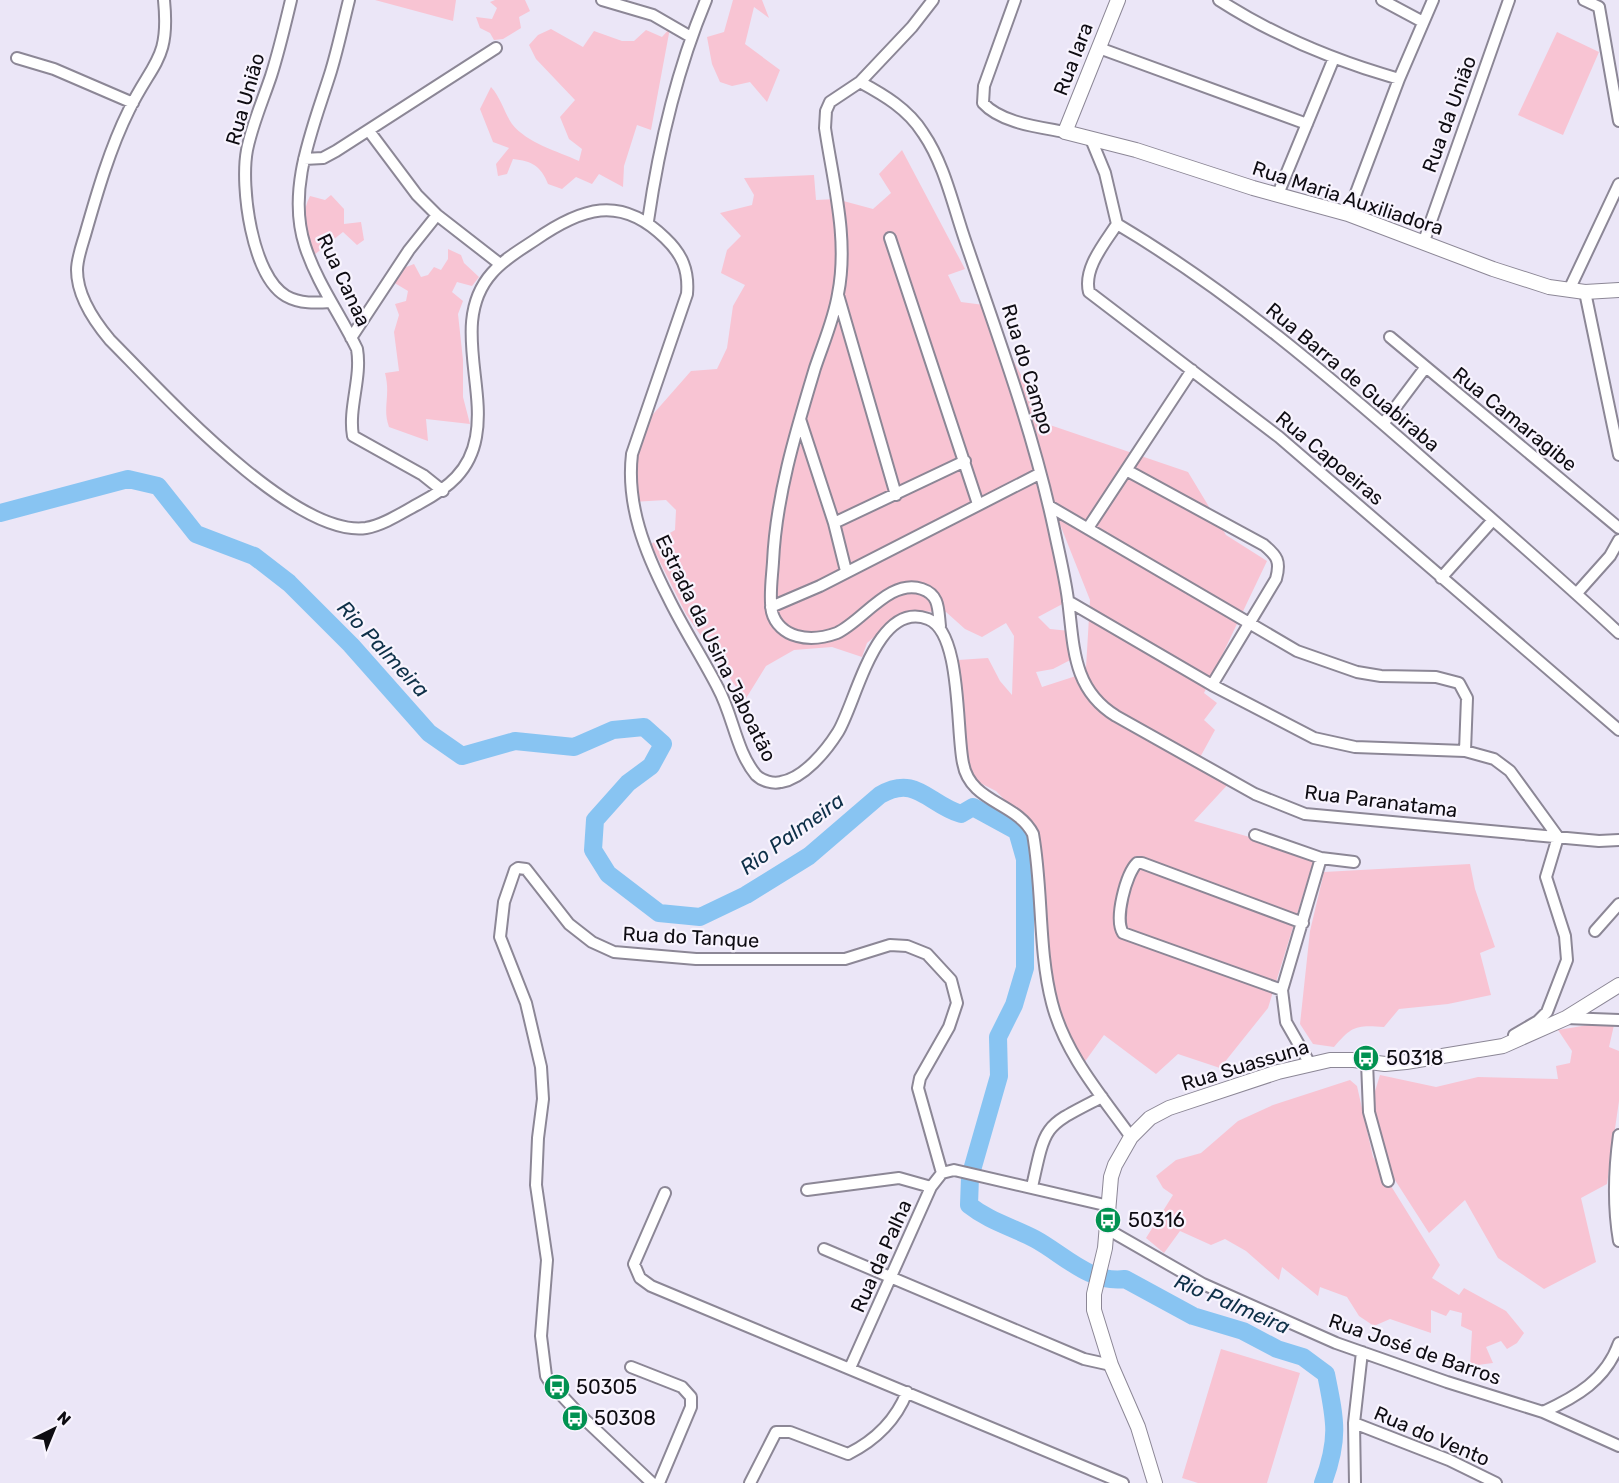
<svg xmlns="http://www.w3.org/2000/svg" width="1619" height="1483" viewBox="0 0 1619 1483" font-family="Rubik,sans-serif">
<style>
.green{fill:#f8c4d3;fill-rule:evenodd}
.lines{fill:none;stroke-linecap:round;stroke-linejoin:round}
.river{stroke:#88c4f2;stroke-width:18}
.minor-casing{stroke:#8c8796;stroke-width:14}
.tertiary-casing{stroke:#8c8796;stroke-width:16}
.minor{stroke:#fff;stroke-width:10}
.tertiary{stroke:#fff;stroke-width:14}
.labels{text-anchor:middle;stroke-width:4.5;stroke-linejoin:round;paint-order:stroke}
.street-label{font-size:20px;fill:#0e0c12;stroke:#f8f4fe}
.poi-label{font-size:20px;fill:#0e0c12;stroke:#f8f4fe;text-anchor:start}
.water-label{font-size:21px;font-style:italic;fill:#0e3048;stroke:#f8f4fe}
</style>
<rect width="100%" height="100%" fill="#ebe6f7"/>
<!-- green -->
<path class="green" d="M375,0H456L453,21Z
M495,0H525L530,11L519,17L521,28L503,39L494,40L490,33L480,28L476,17L492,19L497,8L490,2Z
M733,0H762L769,18L754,7L745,44L780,70L767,102L750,82L732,86L720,82L712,64L707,37L724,32Z
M670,28L651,130L637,125L624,166L623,187L599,174L592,184L576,177L562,189L548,184C541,166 532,161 513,159L507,174L498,176L496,164L509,148L493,142L480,109L491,87C501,98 504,112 512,124C527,143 557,151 579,161L582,149L569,139L560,117L575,100L536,59L529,45L538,35L551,29L583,47L594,31L622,41H634L646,30L662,37Z
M1557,32L1599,52L1563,135L1518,115Z
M902,150L965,269L948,275L961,302L984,305L1047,424L1188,472L1226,535L1267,561L1204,693L1217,703L1204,720L1215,730L1198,761L1231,781L1194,821L1315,856L1268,1008L1220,1068L1178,1054L1156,1074L1104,1035L1081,1067L1054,1009L1027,823L996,791L968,777L958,660L988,658L1000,681L1012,695L1014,636L1006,623L982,637L965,629L946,612L905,611L867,643L862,657L832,647L794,650L766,666L745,700L686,614L651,544L675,530L676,510L666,500L632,502L630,476L640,429L691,371L717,369L727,348L733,306L745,285L721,273L727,250L741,236L720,213L752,205L754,195L744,178L814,175L816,200L836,199L873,209L891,193L879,174ZM1044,484L1090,600L1085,685L1076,676L1042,687L1036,672L1053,669L1076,657L1070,631L1050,629L1038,617L1068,601Z
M331,195L344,209V224L361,222L364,240L357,245L343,232L314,255C305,237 300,215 310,196L325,200Z
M448,249L461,255L464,263L479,277L472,286L457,282L452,292L463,301L458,314L463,360V397L470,424L426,419L428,441L389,427C382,408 391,396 385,373L399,371L394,332L399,315L395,304L406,301L408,291L393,282L401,269L414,264L421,277L428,275L434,267L441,270L448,259Z
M1470,864L1475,889L1495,947L1480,953L1491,995L1448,1004L1399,1009L1384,1027C1356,1025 1352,1026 1334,1047L1313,1044L1300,1024L1310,931L1324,872Z
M1594,1024L1614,1025L1609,1047L1619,1051V1101L1607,1184L1581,1198L1596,1262L1544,1289L1498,1258L1465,1200L1429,1233L1393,1177L1372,1101L1380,1075L1436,1087L1478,1077L1558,1079L1556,1066L1570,1063L1572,1051L1558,1030Z
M1350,1080L1357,1086L1373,1157L1440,1265L1432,1278L1459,1295L1464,1288L1506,1311L1524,1333L1517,1343L1507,1349L1501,1341L1486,1347L1493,1363L1470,1366L1472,1331L1461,1326L1462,1313L1450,1310L1446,1316L1431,1310V1333L1390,1319L1374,1326L1359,1316L1347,1297L1320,1287L1318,1296L1282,1267L1279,1280L1246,1251L1225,1239L1211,1245L1180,1231L1164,1253L1146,1238L1173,1195L1163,1188L1156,1176L1176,1160L1201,1153L1238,1121L1273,1105Z
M1221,1349L1300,1373L1267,1483H1198L1182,1478Z"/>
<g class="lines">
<!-- river -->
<path class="river" d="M0,513L128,479L158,486L196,534L254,556L289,583L351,645L429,733L462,756L515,741L574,747L613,730L644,727L663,744L651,766L628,783L595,820L593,850L608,874L659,913L700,917L746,895L809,856L880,795C916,774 928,804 961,814L973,807L1017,831L1025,859V968L1014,1005L998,1037L999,1076L970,1177L969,1205C989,1221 1012,1227 1035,1239C1063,1254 1090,1284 1125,1279L1193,1316L1243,1331L1277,1349L1303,1357L1326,1374C1335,1419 1340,1438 1323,1483"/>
<defs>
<path id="minor" d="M164,0C170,60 153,61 129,110C110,148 97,193 85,235C82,245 77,259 77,270C77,296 94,321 110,340C159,389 293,538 366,528C384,525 403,512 420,503C448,488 470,471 476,437C486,384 451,319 492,273C504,259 520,250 535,240C581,208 620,194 665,238C682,254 689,270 687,294L632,454C626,505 645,552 668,597C683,628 702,657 718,688C733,715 736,751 756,775C762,781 773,784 781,782C804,778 826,751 838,732C856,703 876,599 928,619C962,632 956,731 963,763C970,803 1017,802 1033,834C1043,890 1038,949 1052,1003C1065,1054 1101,1095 1131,1137
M291,0C285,25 279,51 271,76C263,100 252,125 247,150C240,187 252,276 286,296C300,304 316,303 331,302
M349,0C343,24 338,48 331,71C314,126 286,188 305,246C317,283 340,314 357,349C362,378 348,408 353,436L423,475L443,491
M602,0L653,15L691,37
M933,0L912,27L860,82L830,102L826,111L825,128C833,182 849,239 838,294C834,319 823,344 815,368C796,431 776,496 773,562C772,578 769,597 772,612C775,624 785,633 797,636C811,640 823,638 837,633C863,621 890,578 922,589C940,595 938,610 940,626
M1015,0L984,86L983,103C1001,123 1039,127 1065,132
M1219,0C1275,36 1335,61 1399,79
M1382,0L1423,22
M1584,0L1599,7
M1599,7L1619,121
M1099,48L1307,124
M17,58L54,69L133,103
M860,82C884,95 908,109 923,133C945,165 953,206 966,243C998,337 1033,431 1054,529C1059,553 1065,577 1068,600C1074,646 1072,689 1116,716L1255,794L1305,814L1599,841L1619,840
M369,131L417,195L437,215L500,264
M1091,139L1105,173L1117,224C1230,291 1330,377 1429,464C1493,520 1557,575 1619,633
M304,159L323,158L336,151L496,48
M1278,194L1334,58
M1348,214L1399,79L1433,0
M648,221C659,145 676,72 706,0
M1117,224C1105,243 1083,268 1089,292L1279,437L1619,730
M890,238L978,504
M1424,241L1509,0
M1569,290L1619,184
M1585,292L1619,455
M838,295L896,495
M1390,337L1619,528
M351,338L409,250L437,215
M800,419L834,523L846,571
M1383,424L1425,368
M1128,471L1264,545C1277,556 1281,561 1276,579L1212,685
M1049,506L1297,651L1357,672L1381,676L1436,677L1459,683L1467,698L1465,751
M834,523L965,461
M1088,528L1192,370
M1441,578L1493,520
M1577,593L1610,556L1619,540
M1068,601L1212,685L1314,738L1355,747L1465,751L1494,759L1510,771L1558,837L1546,877L1565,936L1567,960L1547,1012L1538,1021L1514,1035
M771,607L820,586L1039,474
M1255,835L1321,858L1354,862
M1595,931L1619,904
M1282,990L1123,933C1114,919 1126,874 1137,863H1142L1303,923
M1566,1018L1619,1020
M1367,1062L1369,1112L1388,1181
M1310,1064L1286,1022L1282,990L1321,858
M1619,1135C1614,1171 1613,1206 1619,1241
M1032,1187C1046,1122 1044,1127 1102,1097
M807,1190L899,1178L931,1187
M665,1193L634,1264L640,1278L651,1286L1123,1483
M1107,1229L1203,1284L1336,1343L1447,1382L1543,1412L1619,1446
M824,1249L1084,1359L1111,1365
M631,1367L682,1387L691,1397V1407L659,1483
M850,1368L931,1187L942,1173L954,1170L1109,1206
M1543,1412C1576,1397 1606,1380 1619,1343
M1354,1423L1449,1460L1496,1483
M652,1483L579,1414L551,1384L546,1376L541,1336L547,1260L536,1185L538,1138L543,1099L541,1067L526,1003L500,937L504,902L515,870L518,868L526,869L569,924L592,942L614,952L696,959H845L890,945L907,946L927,954L951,980L957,1003L949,1027L920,1078L918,1088L942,1173
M750,1483L776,1432H790L848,1454C876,1440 896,1420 907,1392
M1355,1483L1354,1423L1362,1352"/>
<path id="tertiary" d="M1118,0L1065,132L1136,150L1253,188L1348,214L1493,269L1549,287L1585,292L1619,290
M1155,1483L1138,1427L1111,1365L1094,1310V1294L1105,1248L1111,1177L1115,1165L1131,1137L1150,1118L1169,1108L1278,1072L1330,1060H1354L1385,1064L1406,1062L1503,1046L1566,1018L1619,985"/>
</defs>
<!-- minor casing -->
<use href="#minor" class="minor-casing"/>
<!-- tertiary casing -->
<use href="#tertiary" class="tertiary-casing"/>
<!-- minor -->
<use href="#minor" class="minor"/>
<!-- tertiary -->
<use href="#tertiary" class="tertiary"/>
</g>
<!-- icons -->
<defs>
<symbol id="bus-disc" viewBox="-11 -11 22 22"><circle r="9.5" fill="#019251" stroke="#f8f4fe"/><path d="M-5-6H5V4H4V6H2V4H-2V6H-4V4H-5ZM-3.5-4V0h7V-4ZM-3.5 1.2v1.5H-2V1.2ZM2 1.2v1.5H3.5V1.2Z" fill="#fff"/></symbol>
</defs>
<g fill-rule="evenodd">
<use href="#bus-disc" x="1351" y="1043" width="30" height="30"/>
<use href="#bus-disc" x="1093" y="1205" width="30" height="30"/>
<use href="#bus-disc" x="542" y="1372" width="30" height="30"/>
<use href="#bus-disc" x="560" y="1403" width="30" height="30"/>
</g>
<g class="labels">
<!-- street labels -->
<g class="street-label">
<text transform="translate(1073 59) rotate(-69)" y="7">Rua Iara</text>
<text transform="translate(245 99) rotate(-74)" y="7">Rua União</text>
<text transform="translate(1449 114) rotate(-70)" y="7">Rua da União</text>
<text transform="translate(1348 198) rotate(18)" y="7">Rua Maria Auxiliadora</text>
<text transform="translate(344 280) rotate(65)" y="7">Rua Canaa</text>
<text transform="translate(1028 369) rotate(73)" y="7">Rua do Campo</text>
<text transform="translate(1353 377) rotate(40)" y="7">Rua Barra de Guabiraba</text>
<text transform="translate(1515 419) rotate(39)" y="7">Rua Camaragibe</text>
<text transform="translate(1330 458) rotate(40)" y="7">Rua Capoeiras</text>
<text transform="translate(716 648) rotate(64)" y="7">Estrada da Usina Jaboatão</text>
<text transform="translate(1381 801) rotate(7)" y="7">Rua Paranatama</text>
<text transform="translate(691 937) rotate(3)" y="7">Rua do Tanque</text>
<text transform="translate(1245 1065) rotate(-17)" y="7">Rua Suassuna</text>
<text transform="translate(881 1256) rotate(-66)" y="7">Rua da Palha</text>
<text transform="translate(1415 1349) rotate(19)" y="7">Rua José de Barros</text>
<text transform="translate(1432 1436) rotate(23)" y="7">Rua do Vento</text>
</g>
<!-- poi labels -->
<g class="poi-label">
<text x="1386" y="1065">50318</text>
<text x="1128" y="1227">50316</text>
<text x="576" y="1394">50305</text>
<text x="594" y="1425">50308</text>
</g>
<!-- water labels -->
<g class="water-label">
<text transform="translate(383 649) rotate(47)" y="7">Rio Palmeira</text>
<text transform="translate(792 834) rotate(-36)" y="7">Rio Palmeira</text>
<text transform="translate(1232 1304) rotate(23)" y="7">Rio Palmeira</text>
</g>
</g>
<!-- north arrow -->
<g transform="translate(54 1429) rotate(43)" stroke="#f8f4fe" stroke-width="4.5" paint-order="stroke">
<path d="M0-4.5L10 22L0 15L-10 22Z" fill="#0e0c12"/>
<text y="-9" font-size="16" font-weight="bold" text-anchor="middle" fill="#0e0c12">N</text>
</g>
</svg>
